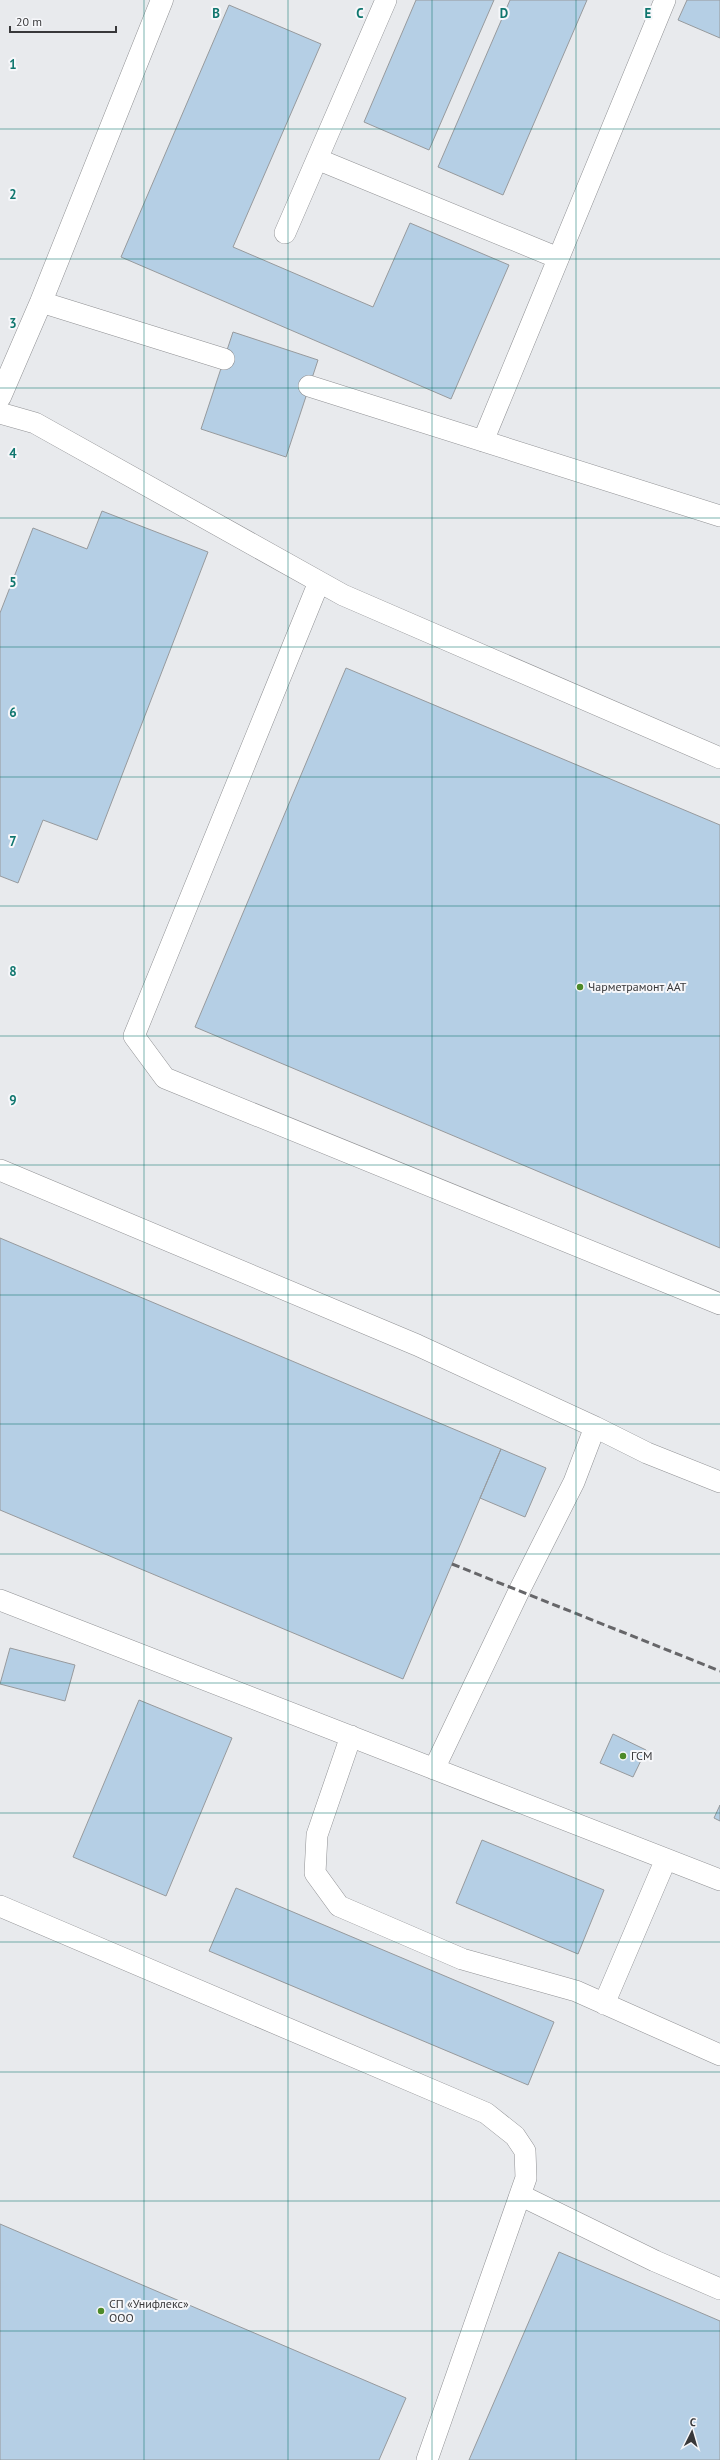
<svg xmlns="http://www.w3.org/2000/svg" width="720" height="2460" viewBox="0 0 720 2460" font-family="'PT Sans',sans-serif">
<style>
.building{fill:#b5cfe5;stroke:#979a9d}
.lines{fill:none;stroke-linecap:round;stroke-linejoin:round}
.service-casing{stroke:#909194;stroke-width:22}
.minor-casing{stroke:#909194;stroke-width:23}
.service{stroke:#fff;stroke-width:21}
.minor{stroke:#fff;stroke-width:22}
.rail{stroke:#666669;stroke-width:3;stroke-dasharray:8 4;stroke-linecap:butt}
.grid{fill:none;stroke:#0f766e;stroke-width:1;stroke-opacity:0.55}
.poi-dot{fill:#4d8a29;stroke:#f6f7fa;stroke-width:1.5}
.labels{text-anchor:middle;stroke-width:4;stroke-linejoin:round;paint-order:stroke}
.poi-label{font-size:12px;fill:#38383a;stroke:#f6f7fa;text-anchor:start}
.grid-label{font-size:13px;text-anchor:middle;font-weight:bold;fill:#0f766e;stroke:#f6f7fa;stroke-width:4;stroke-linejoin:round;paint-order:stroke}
</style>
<rect width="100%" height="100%" fill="#e8eaed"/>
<!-- building -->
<path class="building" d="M416,0H494L429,150L364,122Z
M510,0H587L503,195L438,167Z
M687,0H720V38L678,20Z
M229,5L321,44L233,247L373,307L410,223L509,265L451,399L121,257Z
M233,332L318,360L286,457L201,429Z
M102,511L208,552L97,840L43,820L18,883L0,876V613L33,528L87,549Z
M346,668L720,825V1248L195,1027Z
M0,1238L501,1449L403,1679L0,1510Z
M501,1449L546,1468L525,1517L480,1498Z
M10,1648L75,1665L65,1701L0,1684Z
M139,1700L232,1738L166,1896L73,1857Z
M613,1734L646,1750L633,1777L600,1763Z
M720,1805V1821L714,1818Z
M482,1840L604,1890L578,1954L456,1903Z
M236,1888L554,2022L528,2085L209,1951Z
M0,2224L406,2398L379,2460H0Z
M559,2252L720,2321V2460H469Z"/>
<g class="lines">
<defs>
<path id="service" d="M317,159L558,258
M285,233L386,0
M41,302L224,359
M309,386L720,516
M0,413L35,423L343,595L720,758
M483,441L665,0
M319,582L134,1036L165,1078L720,1304
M0,1170L417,1345L595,1427
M0,1600L720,1880
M351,1736L317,1835L315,1873L339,1906L462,1959L576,1991L720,2055
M434,1769L519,1591L574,1482L595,1427L647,1453L720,1482
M0,1906L486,2113L515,2136L525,2151L526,2178L427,2460
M604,2004L666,1859
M520,2195L655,2261L720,2289"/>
<path id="minor" d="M0,397L41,302L162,0"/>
</defs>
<!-- service casing -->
<use href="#service" class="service-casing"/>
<!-- minor casing -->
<use href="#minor" class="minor-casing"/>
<!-- service -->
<use href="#service" class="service"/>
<!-- minor -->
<use href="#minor" class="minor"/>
<!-- rail -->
<path class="rail" d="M452,1564L720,1671"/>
</g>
<!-- grid -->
<path class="grid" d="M144,0V2460M288,0V2460M432,0V2460M576,0V2460M0,129H720M0,259H720M0,388H720M0,518H720M0,647H720M0,777H720M0,906H720M0,1036H720M0,1165H720M0,1295H720M0,1424H720M0,1554H720M0,1683H720M0,1813H720M0,1942H720M0,2072H720M0,2201H720M0,2331H720"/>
<!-- markers -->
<g class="poi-dot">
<circle cx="580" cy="987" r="4"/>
<circle cx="623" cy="1756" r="4"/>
<circle cx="101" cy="2311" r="4"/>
</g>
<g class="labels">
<!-- poi labels -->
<g class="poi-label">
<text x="588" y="991">Чарметрамонт ААТ</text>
<text x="631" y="1760">ГСМ</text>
<text x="109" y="2308">СП «Унифлекс»<tspan x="109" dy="14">ООО</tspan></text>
</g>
</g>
<g class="grid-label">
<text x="216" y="18">B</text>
<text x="360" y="18">C</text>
<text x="504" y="18">D</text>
<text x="648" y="18">E</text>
<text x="13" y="69">1</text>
<text x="13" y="199">2</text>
<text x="13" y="328">3</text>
<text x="13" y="458">4</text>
<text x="13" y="587">5</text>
<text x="13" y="717">6</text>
<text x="13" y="846">7</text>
<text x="13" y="976">8</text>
<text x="13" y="1105">9</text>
</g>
<!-- north arrow -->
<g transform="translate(692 2432) rotate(5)" stroke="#f6f7fa" stroke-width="3" paint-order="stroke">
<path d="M0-3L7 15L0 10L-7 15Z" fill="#38383a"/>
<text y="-6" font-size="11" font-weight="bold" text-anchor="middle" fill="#38383a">С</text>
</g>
<!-- scale -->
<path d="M10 26v6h106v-6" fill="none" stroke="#38383a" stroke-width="2"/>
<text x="16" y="26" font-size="12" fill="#38383a" stroke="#f6f7fa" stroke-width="3" paint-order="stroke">20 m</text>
</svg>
